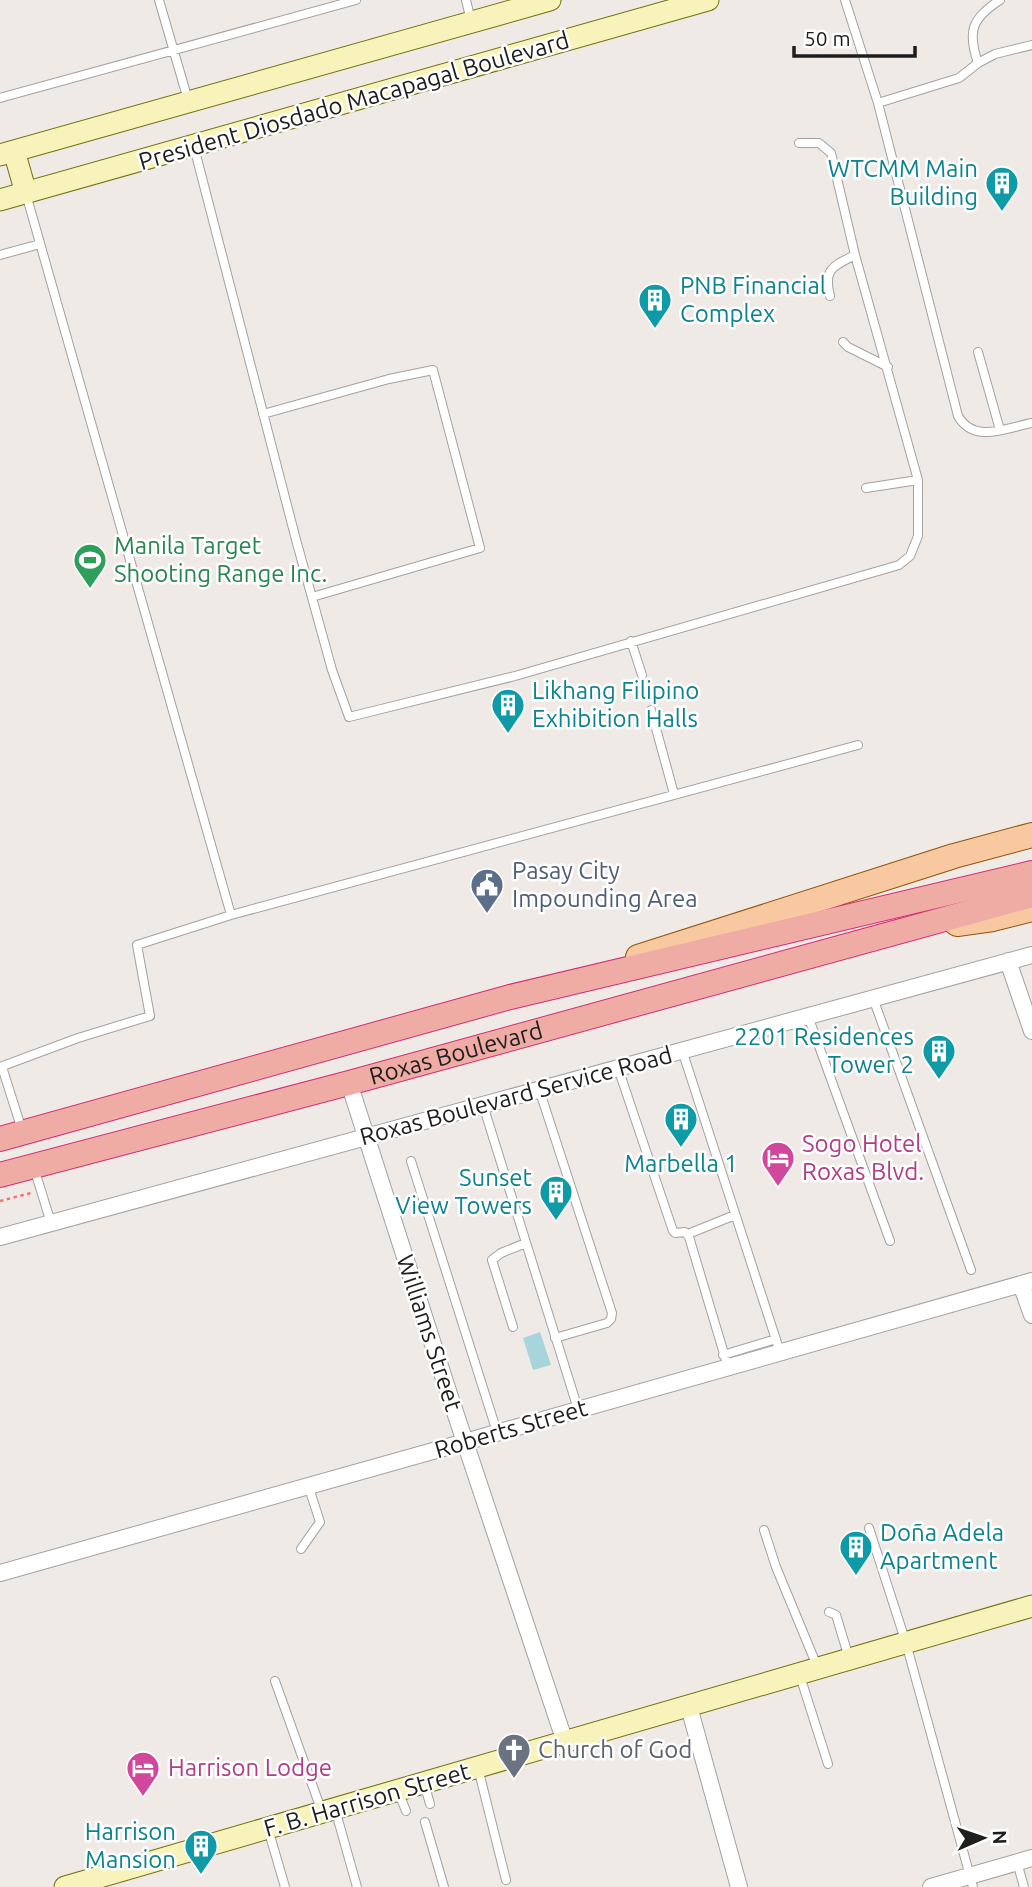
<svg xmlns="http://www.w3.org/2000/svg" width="1032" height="1887" viewBox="0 0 1032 1887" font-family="Ubuntu,sans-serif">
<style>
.water{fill:#a7d5db}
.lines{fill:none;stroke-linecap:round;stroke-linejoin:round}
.service-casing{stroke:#a2a2a2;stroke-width:10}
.minor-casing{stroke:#a2a2a2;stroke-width:18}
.secondary-casing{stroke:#71700a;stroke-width:23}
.primary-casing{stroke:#925307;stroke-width:26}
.trunk-casing{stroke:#d32c79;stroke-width:26}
.path{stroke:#f47173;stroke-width:2.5;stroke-dasharray:3.5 3.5;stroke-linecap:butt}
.service{stroke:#fff;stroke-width:8}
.minor{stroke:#fff;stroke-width:16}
.secondary{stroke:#f7f3bb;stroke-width:21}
.primary{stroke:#f8c8a1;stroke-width:24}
.trunk{stroke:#eeaca5;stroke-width:24}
.labels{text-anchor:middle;stroke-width:5;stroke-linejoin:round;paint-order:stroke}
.street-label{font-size:24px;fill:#1e1e1e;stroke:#fff}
.culture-label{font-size:24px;fill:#0d838f;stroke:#fff;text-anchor:end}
.leisure-label{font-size:24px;fill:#27864d;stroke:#fff;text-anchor:start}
.service-label{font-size:24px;fill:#4e5e75;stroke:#fff;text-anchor:start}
.hotel-label{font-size:24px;fill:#b23c85;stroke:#fff;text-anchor:start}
.worship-label{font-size:24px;fill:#5b616d;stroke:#fff;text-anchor:start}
</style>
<rect width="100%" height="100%" fill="#efeae5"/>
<!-- water -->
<path class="water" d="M540,1332L551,1365L533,1370L523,1338Z"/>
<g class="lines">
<defs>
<path id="service" d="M159,0L188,100
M466,0L471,21
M845,0L878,103L958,416C974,444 1006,428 1032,423
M978,63C967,31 972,18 1000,0
M0,98L356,0
M878,103L959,78L978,63L995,54L1032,45
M194,147L295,536L332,670L349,717L515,676L899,565L910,556L918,536V480L855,255L831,153L819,143H799
M26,194L231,915
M0,255L40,244
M830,296C823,269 833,266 855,255
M843,342L848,347L888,367
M978,352L1000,430
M263,414L389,379L433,370L480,548L312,597
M866,488L918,480
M631,641L642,675
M651,710L674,794
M873,998L971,1270
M808,1016L890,1241
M682,1050L780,1352
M0,1067L78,1038L150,1016L137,945L231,915L858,745
M2,1067L22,1130
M618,1068L673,1231L675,1233L685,1232L689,1237L728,1367
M539,1089L612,1313L611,1319L607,1323L555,1338
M483,1105L578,1409
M411,1161L497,1432
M34,1168L51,1223
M688,1234L735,1215
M513,1327L492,1260L501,1253L526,1243
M723,1355L776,1339
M869,1528L906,1643L973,1887
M764,1530L776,1567L817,1666
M301,1549L320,1522L309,1488
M829,1612L836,1615L849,1658
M800,1676L828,1764
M275,1681L322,1812
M478,1768L506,1880
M424,1783L430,1804
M398,1791L406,1811
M335,1809L357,1887
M425,1822L444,1887
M268,1829L285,1887
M1017,1862L1024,1887"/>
<path id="minor" d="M1008,961L1032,1031
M349,1083L449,1394L565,1742
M0,1237L1032,955
M1021,1284L1032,1315
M0,1573C345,1478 687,1377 1032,1281
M689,1707L739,1887
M931,1887L1032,1858"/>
<path id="secondary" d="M14,151L26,193
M0,155L550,0
M0,200L708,0
M65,1887L1032,1606"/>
<path id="primary" d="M957,924L993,919L1032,909
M638,957L954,856L1032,835"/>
<g id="trunk">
<path d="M0,1139L510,997L1032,873"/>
<path id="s1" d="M0,1175L349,1083L1032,895"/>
</g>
</defs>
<!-- service casing -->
<use href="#service" class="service-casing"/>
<!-- minor casing -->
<use href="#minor" class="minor-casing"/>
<!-- secondary casing -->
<use href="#secondary" class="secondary-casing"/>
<!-- primary casing -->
<use href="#primary" class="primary-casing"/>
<!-- trunk casing -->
<use href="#trunk" class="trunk-casing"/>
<!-- path -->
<path class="path" d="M0,1201L31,1193"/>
<!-- service -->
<use href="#service" class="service"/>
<!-- minor -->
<use href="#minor" class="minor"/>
<!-- secondary -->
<use href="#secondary" class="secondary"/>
<!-- primary -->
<use href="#primary" class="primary"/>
<!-- trunk -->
<use href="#trunk" class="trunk"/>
</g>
<!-- icons -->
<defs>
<symbol id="building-pin" viewBox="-11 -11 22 30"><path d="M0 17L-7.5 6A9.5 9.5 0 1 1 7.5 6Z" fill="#0f9aa8" stroke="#fff"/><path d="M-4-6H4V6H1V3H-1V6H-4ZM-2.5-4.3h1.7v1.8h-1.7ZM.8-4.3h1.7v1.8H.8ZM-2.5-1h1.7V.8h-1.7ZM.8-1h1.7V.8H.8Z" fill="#fff"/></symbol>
<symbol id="stadium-pin" viewBox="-11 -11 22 30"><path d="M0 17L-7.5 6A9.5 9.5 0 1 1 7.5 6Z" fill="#2e9e5b" stroke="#fff"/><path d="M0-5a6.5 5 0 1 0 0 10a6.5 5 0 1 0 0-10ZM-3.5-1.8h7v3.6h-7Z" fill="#fff"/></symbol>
<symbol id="civic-pin" viewBox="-11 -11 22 30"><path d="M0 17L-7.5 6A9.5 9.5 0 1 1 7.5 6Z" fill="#5c6f8a" stroke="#fff"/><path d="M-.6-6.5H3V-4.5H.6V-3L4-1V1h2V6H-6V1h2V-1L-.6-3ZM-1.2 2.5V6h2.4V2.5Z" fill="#fff"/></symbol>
<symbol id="hotel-pin" viewBox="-11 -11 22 30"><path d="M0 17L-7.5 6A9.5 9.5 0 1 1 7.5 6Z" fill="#d1479c" stroke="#fff"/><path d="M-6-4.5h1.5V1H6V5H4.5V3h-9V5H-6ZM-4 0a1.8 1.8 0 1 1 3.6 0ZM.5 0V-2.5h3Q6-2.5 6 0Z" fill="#fff"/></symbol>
<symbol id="church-pin" viewBox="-11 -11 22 30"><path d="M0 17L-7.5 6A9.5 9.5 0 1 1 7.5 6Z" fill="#6b7280" stroke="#fff"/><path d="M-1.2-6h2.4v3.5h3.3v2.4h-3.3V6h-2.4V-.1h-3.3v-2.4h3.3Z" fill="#fff"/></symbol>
</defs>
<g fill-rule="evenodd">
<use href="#building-pin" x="983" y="164" width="38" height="52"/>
<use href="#building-pin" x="636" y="281" width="38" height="52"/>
<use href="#stadium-pin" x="71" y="541" width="38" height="52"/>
<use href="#building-pin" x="489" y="686" width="38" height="52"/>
<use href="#civic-pin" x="468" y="866" width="38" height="52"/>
<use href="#building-pin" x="920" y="1032" width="38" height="52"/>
<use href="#building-pin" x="662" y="1100" width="38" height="52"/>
<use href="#hotel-pin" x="759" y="1139" width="38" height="52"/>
<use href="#building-pin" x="537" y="1173" width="38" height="52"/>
<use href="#building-pin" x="837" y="1528" width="38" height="52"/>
<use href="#church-pin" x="495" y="1731" width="38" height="52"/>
<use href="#hotel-pin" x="124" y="1749" width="38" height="52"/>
<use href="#building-pin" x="182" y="1827" width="38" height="52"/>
</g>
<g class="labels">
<!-- street labels -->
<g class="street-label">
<text transform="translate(354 101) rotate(-16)" y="8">President Diosdado Macapagal Boulevard</text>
<text dy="8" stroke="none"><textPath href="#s1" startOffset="472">Roxas Boulevard</textPath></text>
<text transform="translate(516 1096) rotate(-15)" y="8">Roxas Boulevard Service Road</text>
<text transform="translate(429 1333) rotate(72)" y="8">Williams Street</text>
<text transform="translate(511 1429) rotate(-16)" y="8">Roberts Street</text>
<text transform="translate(367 1800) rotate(-16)" y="8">F. B. Harrison Street</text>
</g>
<!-- culture labels -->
<g class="culture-label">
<text x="978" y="177">WTCMM Main<tspan x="978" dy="28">Building</tspan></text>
<text x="680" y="294" text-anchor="start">PNB Financial<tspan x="680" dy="28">Complex</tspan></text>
<text x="532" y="699" text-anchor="start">Likhang Filipino<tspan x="532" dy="28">Exhibition Halls</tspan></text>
<text x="914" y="1045">2201 Residences<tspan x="914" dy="28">Tower 2</tspan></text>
<text x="681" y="1172" text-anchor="middle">Marbella 1</text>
<text x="532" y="1186">Sunset<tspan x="532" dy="28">View Towers</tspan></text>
<text x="880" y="1541" text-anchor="start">Doña Adela<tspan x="880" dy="28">Apartment</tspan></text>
<text x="176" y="1840">Harrison<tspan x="176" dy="28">Mansion</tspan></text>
</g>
<!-- leisure labels -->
<g class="leisure-label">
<text x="114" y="554">Manila Target<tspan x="114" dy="28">Shooting Range Inc.</tspan></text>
</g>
<!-- service labels -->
<g class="service-label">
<text x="512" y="879">Pasay City<tspan x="512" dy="28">Impounding Area</tspan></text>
</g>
<!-- hotel labels -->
<g class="hotel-label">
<text x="802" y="1152">Sogo Hotel<tspan x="802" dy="28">Roxas Blvd.</tspan></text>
<text x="168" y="1776">Harrison Lodge</text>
</g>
<!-- worship labels -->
<g class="worship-label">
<text x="538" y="1758">Church of God</text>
</g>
</g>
<!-- north arrow -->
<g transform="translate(983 1838) rotate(88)" stroke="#ffffff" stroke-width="5" paint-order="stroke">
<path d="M0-5L12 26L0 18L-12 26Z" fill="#1e1e1e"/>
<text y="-10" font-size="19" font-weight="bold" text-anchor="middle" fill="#1e1e1e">N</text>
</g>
<!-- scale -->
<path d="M794 46v10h121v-10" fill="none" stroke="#1e1e1e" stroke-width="3.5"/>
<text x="804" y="46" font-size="21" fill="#1e1e1e" stroke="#ffffff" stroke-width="5" paint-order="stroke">50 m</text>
</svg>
